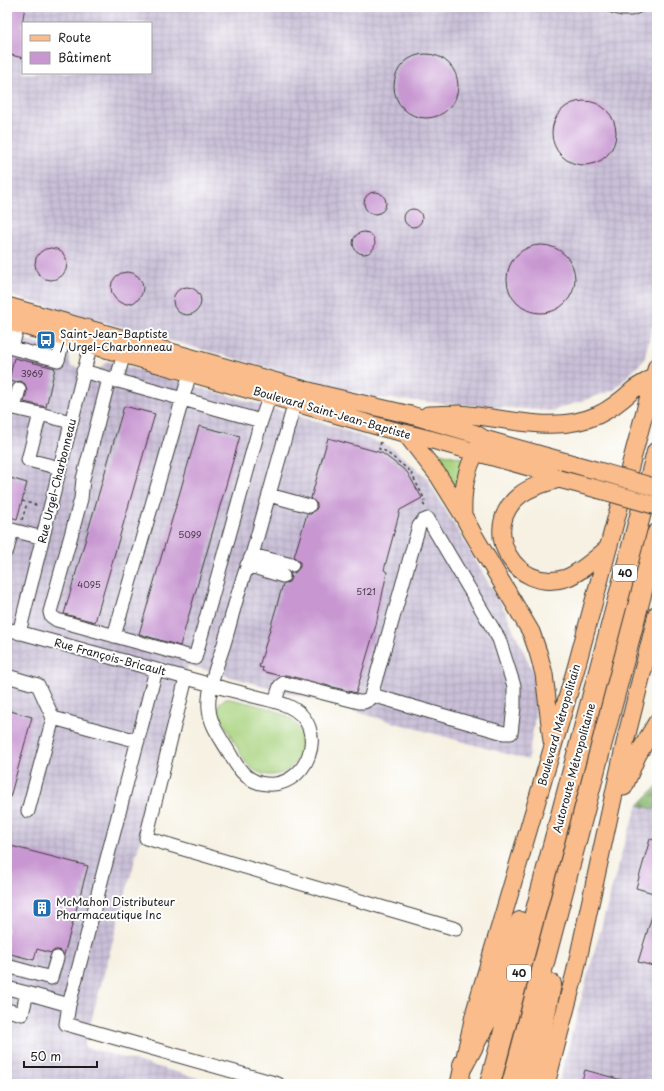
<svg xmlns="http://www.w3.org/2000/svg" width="664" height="1091" viewBox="0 0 664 1091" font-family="'Playpen Sans',sans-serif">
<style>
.industrial{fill:url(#industrial-grid);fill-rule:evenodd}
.grass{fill:#a8d37f;stroke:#62784e}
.forest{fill:url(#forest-firs);stroke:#516845}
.building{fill:#c897d1}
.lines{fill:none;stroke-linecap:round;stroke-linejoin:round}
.minor-casing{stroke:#3d3c3a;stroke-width:15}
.major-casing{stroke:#3d3c3a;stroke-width:19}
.highway-casing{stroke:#3d3c3a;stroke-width:22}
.path{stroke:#3d3c3a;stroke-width:1.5;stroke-dasharray:3 3;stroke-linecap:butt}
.minor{stroke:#fff;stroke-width:13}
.major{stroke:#f9bc8a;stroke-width:17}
.highway{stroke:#f9bc8a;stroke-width:20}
.major-bridge-casing{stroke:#3d3c3a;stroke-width:19;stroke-linecap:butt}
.major-bridge{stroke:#f9bc8a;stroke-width:17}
.labels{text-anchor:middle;stroke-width:4;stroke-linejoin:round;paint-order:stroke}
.number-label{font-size:9px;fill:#473b49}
.shield{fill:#fff;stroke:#606060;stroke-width:1}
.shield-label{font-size:10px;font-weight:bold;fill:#1c1c1c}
.poi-label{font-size:11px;fill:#1c1c1c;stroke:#fff;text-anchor:start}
.street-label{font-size:11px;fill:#1c1c1c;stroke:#fff}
</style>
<defs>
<pattern id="industrial-grid" width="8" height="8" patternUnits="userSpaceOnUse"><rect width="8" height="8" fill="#c9bfd7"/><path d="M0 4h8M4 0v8" fill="none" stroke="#aca4b8"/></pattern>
<pattern id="forest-firs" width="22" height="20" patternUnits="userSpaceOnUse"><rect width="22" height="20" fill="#86b56e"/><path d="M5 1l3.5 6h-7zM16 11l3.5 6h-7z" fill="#6d925a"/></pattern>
</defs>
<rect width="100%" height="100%" fill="#fff"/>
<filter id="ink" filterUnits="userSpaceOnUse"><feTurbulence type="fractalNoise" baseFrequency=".025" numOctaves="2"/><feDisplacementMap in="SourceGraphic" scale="8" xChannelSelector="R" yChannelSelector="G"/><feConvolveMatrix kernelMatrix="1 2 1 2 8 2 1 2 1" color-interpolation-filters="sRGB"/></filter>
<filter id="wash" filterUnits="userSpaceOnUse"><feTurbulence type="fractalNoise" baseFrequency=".012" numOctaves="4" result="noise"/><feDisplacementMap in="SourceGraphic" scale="16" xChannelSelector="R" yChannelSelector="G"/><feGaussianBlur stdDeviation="0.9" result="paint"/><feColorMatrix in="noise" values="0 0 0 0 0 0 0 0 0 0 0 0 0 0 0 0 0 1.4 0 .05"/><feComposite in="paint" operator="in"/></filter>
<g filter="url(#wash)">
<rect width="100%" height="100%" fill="#f6f1e2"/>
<!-- industrial -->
<path class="industrial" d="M7,7H657V308L644,360L614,390L552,411L376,398L7,295ZM23,23H151V73H23Z
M7,335L67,351L71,366L96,371L108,361L333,426L391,447L426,477L504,609L533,672L536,710L528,760L188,665L84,1047L220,1084H7Z
M638,805L657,810V1084H558L624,844Z"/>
<!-- grass -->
<path class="grass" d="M431,451L461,458L462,460L457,490L429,453Z
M225,699H230C247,703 275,708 288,717C326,742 282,800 246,763L218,713C217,706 219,702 225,699Z"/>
<!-- forest -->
<path class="forest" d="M657,786V810L638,805Z"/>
<g id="blocks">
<!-- building -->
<path class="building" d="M7,7H25L23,18V58L7,54Z
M598,7H653V8L632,16H621L598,9Z
M394 86a32 32 0 1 1 64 0a32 32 0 1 1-64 0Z
M552 133a32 32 0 1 1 64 0a32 32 0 1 1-64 0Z
M364 203a11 11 0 1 1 22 0a11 11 0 1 1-22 0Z
M404 218a9 9 0 1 1 18 0a9 9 0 1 1-18 0Z
M353 243a11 11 0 1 1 22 0a11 11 0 1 1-22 0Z
M507 279a34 34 0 1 1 68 0a34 34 0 1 1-68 0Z
M35 264a16 16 0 1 1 32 0a16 16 0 1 1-32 0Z
M111 288a16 16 0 1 1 32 0a16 16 0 1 1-32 0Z
M173 301a14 14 0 1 1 28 0a14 14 0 1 1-28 0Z
M14,358L55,368L46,407L24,402L27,391L25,384L21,381L15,382L9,381Z
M124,406L155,414L95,622L64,614Z
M199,426L240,436L180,646L139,634Z
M328,438L382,453L407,472L422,498L400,510L384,570L387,572L376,625L356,693L286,675L280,676L262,671L263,668L259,667L283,584L289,582L291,578L290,573H295L300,567V562L294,557L307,514H311L317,508V504L311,498Z
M7,477L27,483L17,519L7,516Z
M7,710L32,717L9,801H7Z
M650,839L657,841V894L636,888Z
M7,845L88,866L64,955L59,950H55L51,953L37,949L34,960L7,953Z
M655,906H657V967L638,962Z
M585,1070L629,1082L628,1084H581Z"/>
</g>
</g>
<g filter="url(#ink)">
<use href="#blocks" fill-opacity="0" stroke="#3d3c3a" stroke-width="1"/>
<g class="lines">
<defs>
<path id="minor" d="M18,324L12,348L58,360L64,337
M83,371L261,421L270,395
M109,379L83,479L81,499L50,612L51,616L57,620L195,658L261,421
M116,381L124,354
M19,389L14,408L40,414
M60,468L28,460L40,414L71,422
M269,495L309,506
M7,550L12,530L43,538
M252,555L292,565
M247,565L283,576
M7,629C72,647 136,664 201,682C218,687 235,691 253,696C264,699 277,701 288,706C333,726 307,794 260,783C245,779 237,767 230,754C222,740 210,725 209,709C207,689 218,663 224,644C233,614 239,583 252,555L295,402
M19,633L93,335
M114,636L190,373
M7,676L38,685L53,718
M186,678L146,838L456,929
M275,701L280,686L284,683L359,702H364L370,699L419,526L423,521L428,519L499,639L514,686V707L511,733H504L372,695
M28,811L53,718L138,741
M7,966L51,978L57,958
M7,988L27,993L22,1014L7,1010
M27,993L69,1005L66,1024L278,1084
M69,1005L156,670"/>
<path id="major" d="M7,306L320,394L411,415L476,434L484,439L602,472
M7,321L384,428L429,439L543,471L559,479L597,489
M428,415C438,415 448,414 459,414C505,417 553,435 598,415C611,409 622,400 633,390C639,385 647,382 654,377
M406,434L438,475L463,515L472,532L531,632L538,652L544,674L552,741
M559,479C546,483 531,486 520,495C478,528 515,594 566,578C580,573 596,558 608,548
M463,515C462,489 466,465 481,444
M624,787L637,756L657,722
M459,1084L475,1011L576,668L657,366
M546,1084L575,973L627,734L657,614"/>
<path id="highway" d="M463,1065L490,1014L520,922
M490,1084L657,452
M512,1084L657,534
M531,1084L551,984"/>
</defs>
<!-- minor casing -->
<use href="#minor" class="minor-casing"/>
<!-- major casing -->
<use href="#major" class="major-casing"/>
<!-- highway casing -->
<use href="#highway" class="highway-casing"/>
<!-- path -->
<path class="path" d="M381,442L379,449L385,451L410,471L425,500L422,502L426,508
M22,501L39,506
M22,520L27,503"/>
<!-- minor -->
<use href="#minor" class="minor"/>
<!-- major -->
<use href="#major" class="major"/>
<!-- highway -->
<use href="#highway" class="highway"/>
<defs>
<path id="major-bridge" d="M602,472L657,488
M597,489L657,506"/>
</defs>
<!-- major-bridge casing -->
<use href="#major-bridge" class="major-bridge-casing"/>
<!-- major-bridge -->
<use href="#major-bridge" class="major-bridge"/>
</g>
</g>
<!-- icons -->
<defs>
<symbol id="bus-square" viewBox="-11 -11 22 22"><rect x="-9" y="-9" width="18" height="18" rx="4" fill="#1f6fb2" stroke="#fff"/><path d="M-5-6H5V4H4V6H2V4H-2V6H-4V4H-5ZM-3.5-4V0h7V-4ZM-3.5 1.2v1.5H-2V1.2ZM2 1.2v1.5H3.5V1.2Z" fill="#fff"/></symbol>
<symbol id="building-square" viewBox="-11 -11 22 22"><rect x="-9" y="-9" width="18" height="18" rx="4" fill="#1f6fb2" stroke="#fff"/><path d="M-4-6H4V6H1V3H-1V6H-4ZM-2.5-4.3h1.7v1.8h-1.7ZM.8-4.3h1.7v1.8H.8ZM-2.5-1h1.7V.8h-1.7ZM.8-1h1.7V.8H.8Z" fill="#fff"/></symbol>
</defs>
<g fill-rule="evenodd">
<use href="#bus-square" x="35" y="329" width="22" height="22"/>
<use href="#building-square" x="31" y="897" width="22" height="22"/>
</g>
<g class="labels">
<!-- number labels -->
<g class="number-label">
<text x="32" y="377">3969</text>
<text x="190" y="538">5099</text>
<text x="89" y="588">4095</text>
<text x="366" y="595">5121</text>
</g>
<!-- shield labels -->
<g class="shield">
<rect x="613" y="565" width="24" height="16" rx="3"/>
<rect x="507" y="965" width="24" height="16" rx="3"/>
</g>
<g class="shield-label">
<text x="625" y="577">40</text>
<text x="519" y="977">40</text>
</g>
<!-- poi labels -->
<g class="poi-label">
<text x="60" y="338">Saint-Jean-Baptiste<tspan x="60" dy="13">/ Urgel-Charbonneau</tspan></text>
<text x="56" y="906">McMahon Distributeur<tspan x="56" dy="13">Pharmaceutique Inc</tspan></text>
</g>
<!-- street labels -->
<g class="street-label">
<text transform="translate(332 413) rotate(16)" y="4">Boulevard Saint-Jean-Baptiste</text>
<text transform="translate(57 481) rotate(-76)" y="4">Rue Urgel-Charbonneau</text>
<text transform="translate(110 657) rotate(15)" y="4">Rue François-Bricault</text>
<text transform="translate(559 725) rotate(-74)" y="4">Boulevard Métropolitain</text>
<text transform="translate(574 768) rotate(-75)" y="4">Autoroute Métropolitaine</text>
</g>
</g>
<!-- margin -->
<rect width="664" height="1091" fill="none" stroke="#fff" stroke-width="24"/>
<!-- legend -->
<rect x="22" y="22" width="130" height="52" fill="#ffffff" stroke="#a4a4a4"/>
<rect x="30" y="35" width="20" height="6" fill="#f9bc8a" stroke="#a4a4a4"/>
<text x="58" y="42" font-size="12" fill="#1c1c1c">Route</text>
<rect x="30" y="52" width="20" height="12" fill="#c897d1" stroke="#a4a4a4"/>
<text x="58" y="62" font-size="12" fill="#1c1c1c">Bâtiment</text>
<!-- scale -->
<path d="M24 1061v6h73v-6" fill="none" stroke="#1c1c1c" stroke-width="2"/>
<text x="30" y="1061" font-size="12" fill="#1c1c1c" stroke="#ffffff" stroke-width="3" paint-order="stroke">50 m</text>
</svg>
